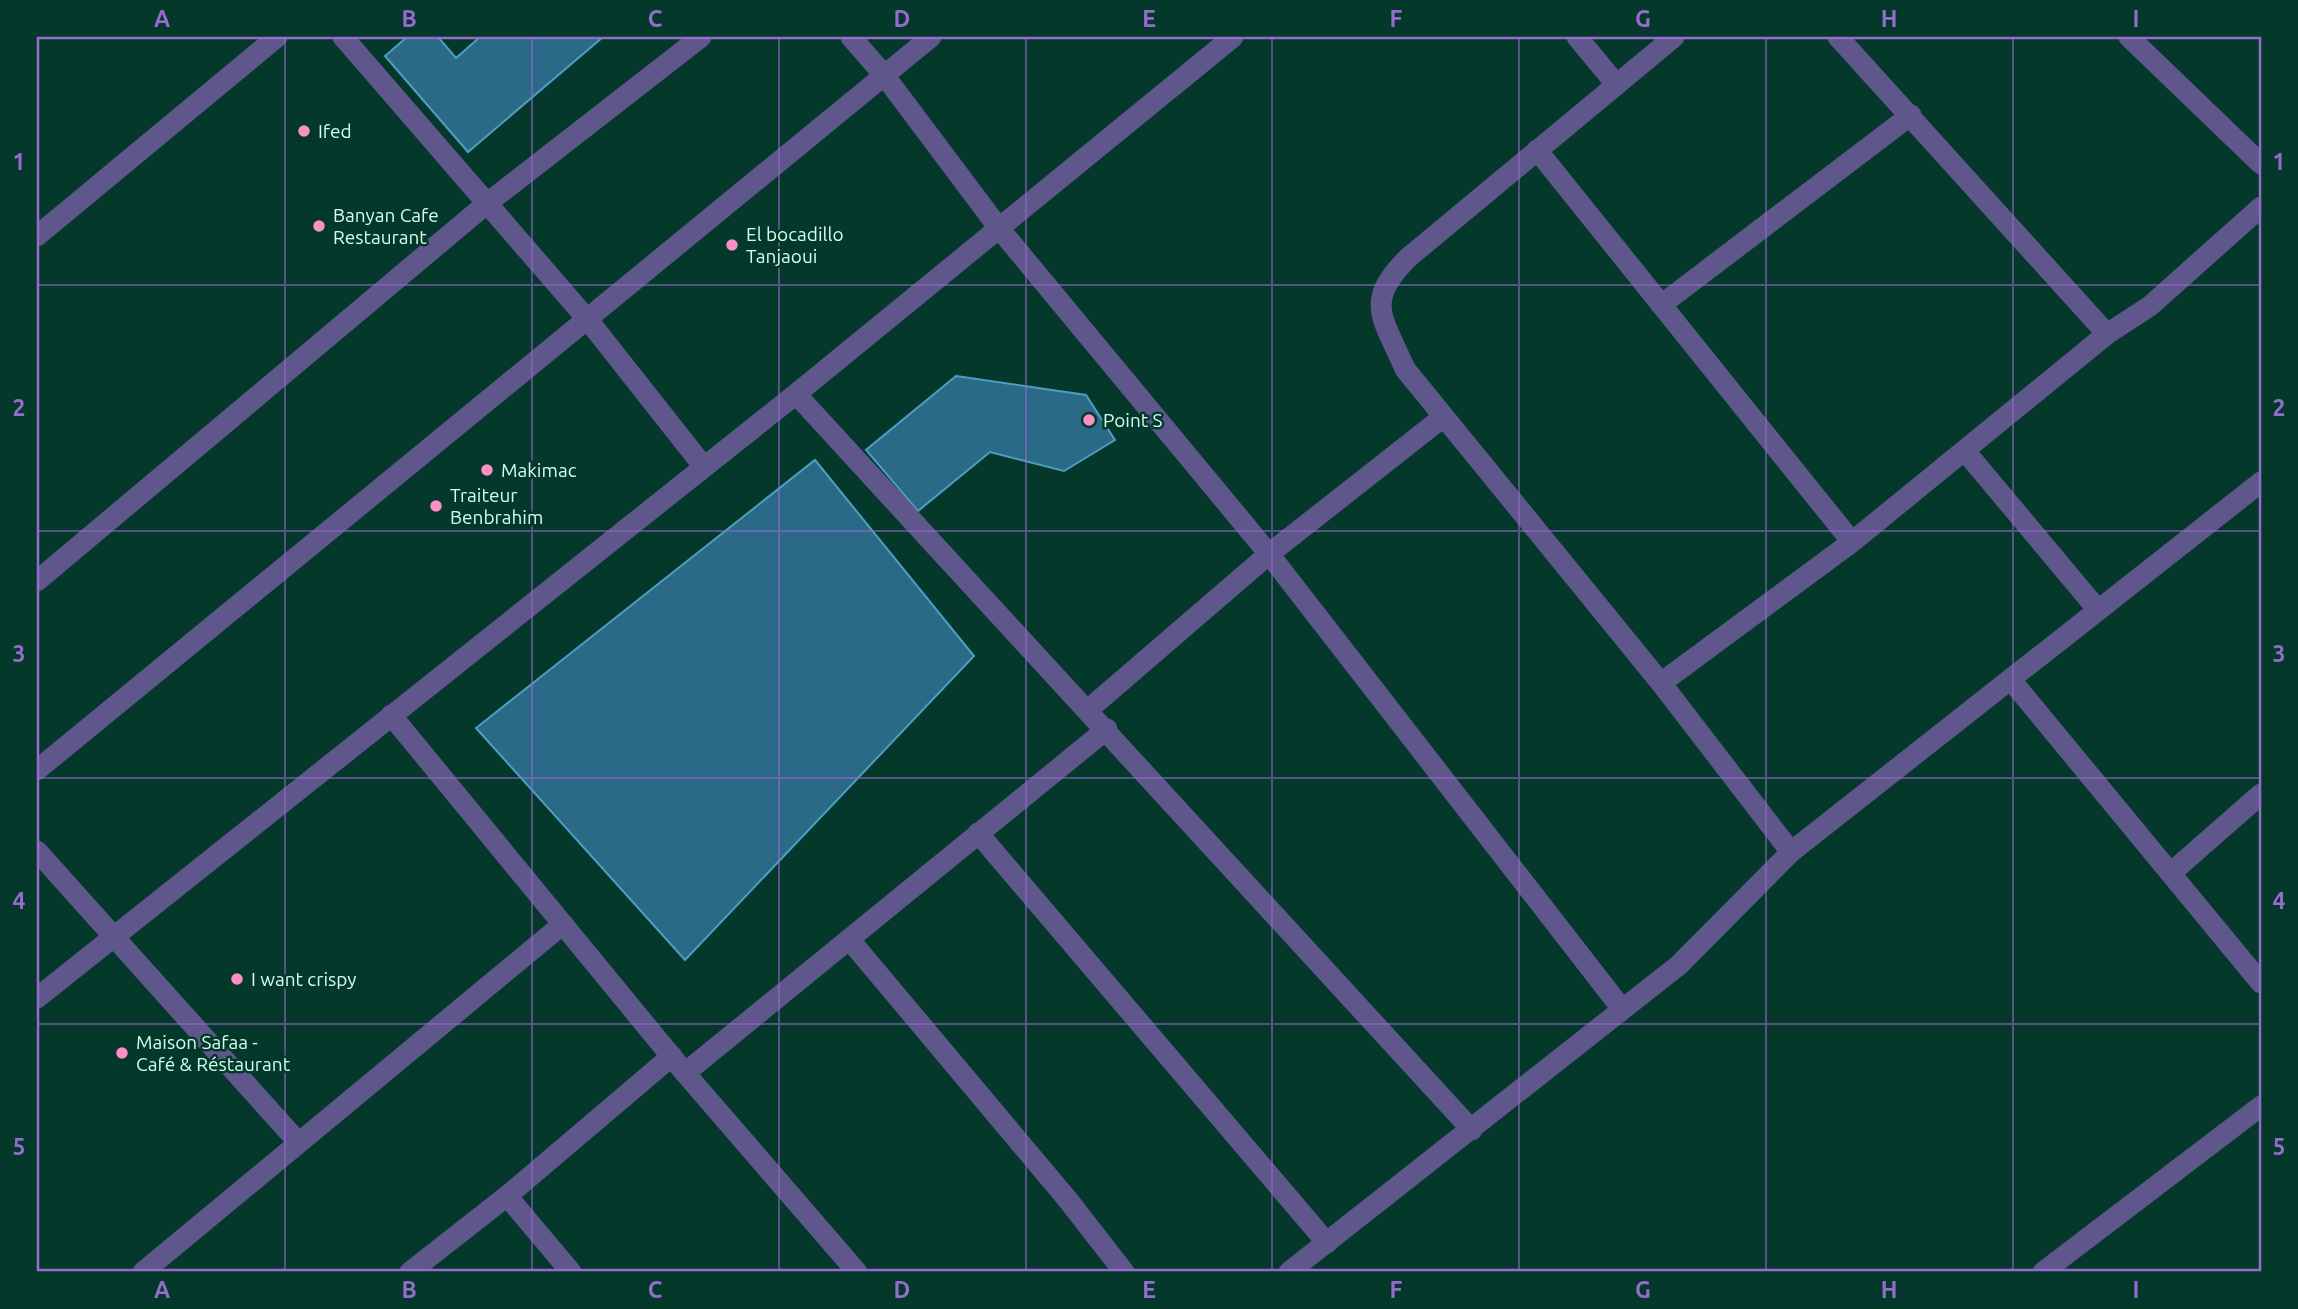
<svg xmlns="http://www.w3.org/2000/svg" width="2298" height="1309" viewBox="0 0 2298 1309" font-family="Ubuntu,sans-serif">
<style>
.building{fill:#2a6a87;stroke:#4e9ec3;stroke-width:2}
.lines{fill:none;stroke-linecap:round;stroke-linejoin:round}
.minor{stroke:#5f568c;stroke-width:21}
.grid{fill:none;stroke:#956bcd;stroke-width:2;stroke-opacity:0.55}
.poi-dot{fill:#fc8fc3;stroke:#04382b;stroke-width:2.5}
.labels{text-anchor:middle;stroke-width:5;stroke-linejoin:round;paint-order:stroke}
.poi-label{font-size:19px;fill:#d3fdee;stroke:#04382b;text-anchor:start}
.neatline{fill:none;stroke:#956bcd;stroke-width:2.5}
.grid-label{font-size:23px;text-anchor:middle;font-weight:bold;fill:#956bcd}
</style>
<rect width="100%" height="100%" fill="#04382b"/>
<!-- building -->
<path class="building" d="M407,37H438L456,58L480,37H603L468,152L385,56Z
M956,376L1086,395L1115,440L1064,471L990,452L918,511L866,450Z
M815,460L974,656L685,960L476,728Z"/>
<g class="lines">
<!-- minor -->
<path class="minor" d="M343,37L588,320L704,467
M851,37L884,75L998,227L1269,554L1622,1009
M1577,37L1616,84
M1674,37L1409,257C1363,302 1383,317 1405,369L1661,683L1791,852
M1838,37L2107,334
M2129,37L2261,164
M1537,150L1852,542
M37,236L277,37
M1661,305L1911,115
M796,394L1472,1130
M1965,451L2098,610
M37,581L485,205L701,37
M2011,680L2261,983
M1661,683L1852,542L2107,334L2150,306L2261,207
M1089,709L1269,554L1442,418
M391,715L685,1073L857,1272
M37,770L931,37
M978,833L1327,1243
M37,851L298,1142
M2172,872L2261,794
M849,939L1068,1200L1124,1272
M37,998L796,394L1233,37
M685,1073L1107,729
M507,1196L571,1272
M143,1272L563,924
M410,1272L507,1196L672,1056
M1289,1272L1679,965L1791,852L2261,482
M2043,1272L2261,1106"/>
</g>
<!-- grid -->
<path class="grid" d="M285,37V1272M532,37V1272M779,37V1272M1026,37V1272M1272,37V1272M1519,37V1272M1766,37V1272M2013,37V1272M37,285H2261M37,531H2261M37,778H2261M37,1024H2261"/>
<!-- markers -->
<g class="poi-dot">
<circle cx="304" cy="131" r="7"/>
<circle cx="319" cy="226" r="7"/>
<circle cx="732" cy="245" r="7"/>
<circle cx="1089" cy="420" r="7"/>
<circle cx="487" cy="470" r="7"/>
<circle cx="436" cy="506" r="7"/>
<circle cx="237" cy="979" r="7"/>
<circle cx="122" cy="1053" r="7"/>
</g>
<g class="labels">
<!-- poi labels -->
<g class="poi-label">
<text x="318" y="138">Ifed</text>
<text x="333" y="222">Banyan Cafe<tspan x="333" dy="22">Restaurant</tspan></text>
<text x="746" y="241">El bocadillo<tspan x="746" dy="22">Tanjaoui</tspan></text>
<text x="1103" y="427">Point S</text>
<text x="501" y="477">Makimac</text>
<text x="450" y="502">Traiteur<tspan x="450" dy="22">Benbrahim</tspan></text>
<text x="251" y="986">I want crispy</text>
<text x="136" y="1049">Maison Safaa -<tspan x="136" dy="22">Café &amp; Réstaurant</tspan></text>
</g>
</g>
<!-- border -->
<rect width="2298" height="1309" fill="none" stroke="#04382b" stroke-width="77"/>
<rect x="38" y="38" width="2222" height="1232" class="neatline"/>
<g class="grid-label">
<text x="162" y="27">A</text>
<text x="409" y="27">B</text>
<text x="655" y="27">C</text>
<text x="902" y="27">D</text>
<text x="1149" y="27">E</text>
<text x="1396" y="27">F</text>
<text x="1643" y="27">G</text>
<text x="1889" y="27">H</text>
<text x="2136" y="27">I</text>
<text x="19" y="170">1</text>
<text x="2279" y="170">1</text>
<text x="19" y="416">2</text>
<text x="2279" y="416">2</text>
<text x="19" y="662">3</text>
<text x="2279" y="662">3</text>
<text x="19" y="909">4</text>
<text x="2279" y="909">4</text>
<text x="19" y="1155">5</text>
<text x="2279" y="1155">5</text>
<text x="162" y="1298">A</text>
<text x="409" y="1298">B</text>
<text x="655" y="1298">C</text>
<text x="902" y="1298">D</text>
<text x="1149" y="1298">E</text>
<text x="1396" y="1298">F</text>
<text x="1643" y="1298">G</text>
<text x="1889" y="1298">H</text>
<text x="2136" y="1298">I</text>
</g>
</svg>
